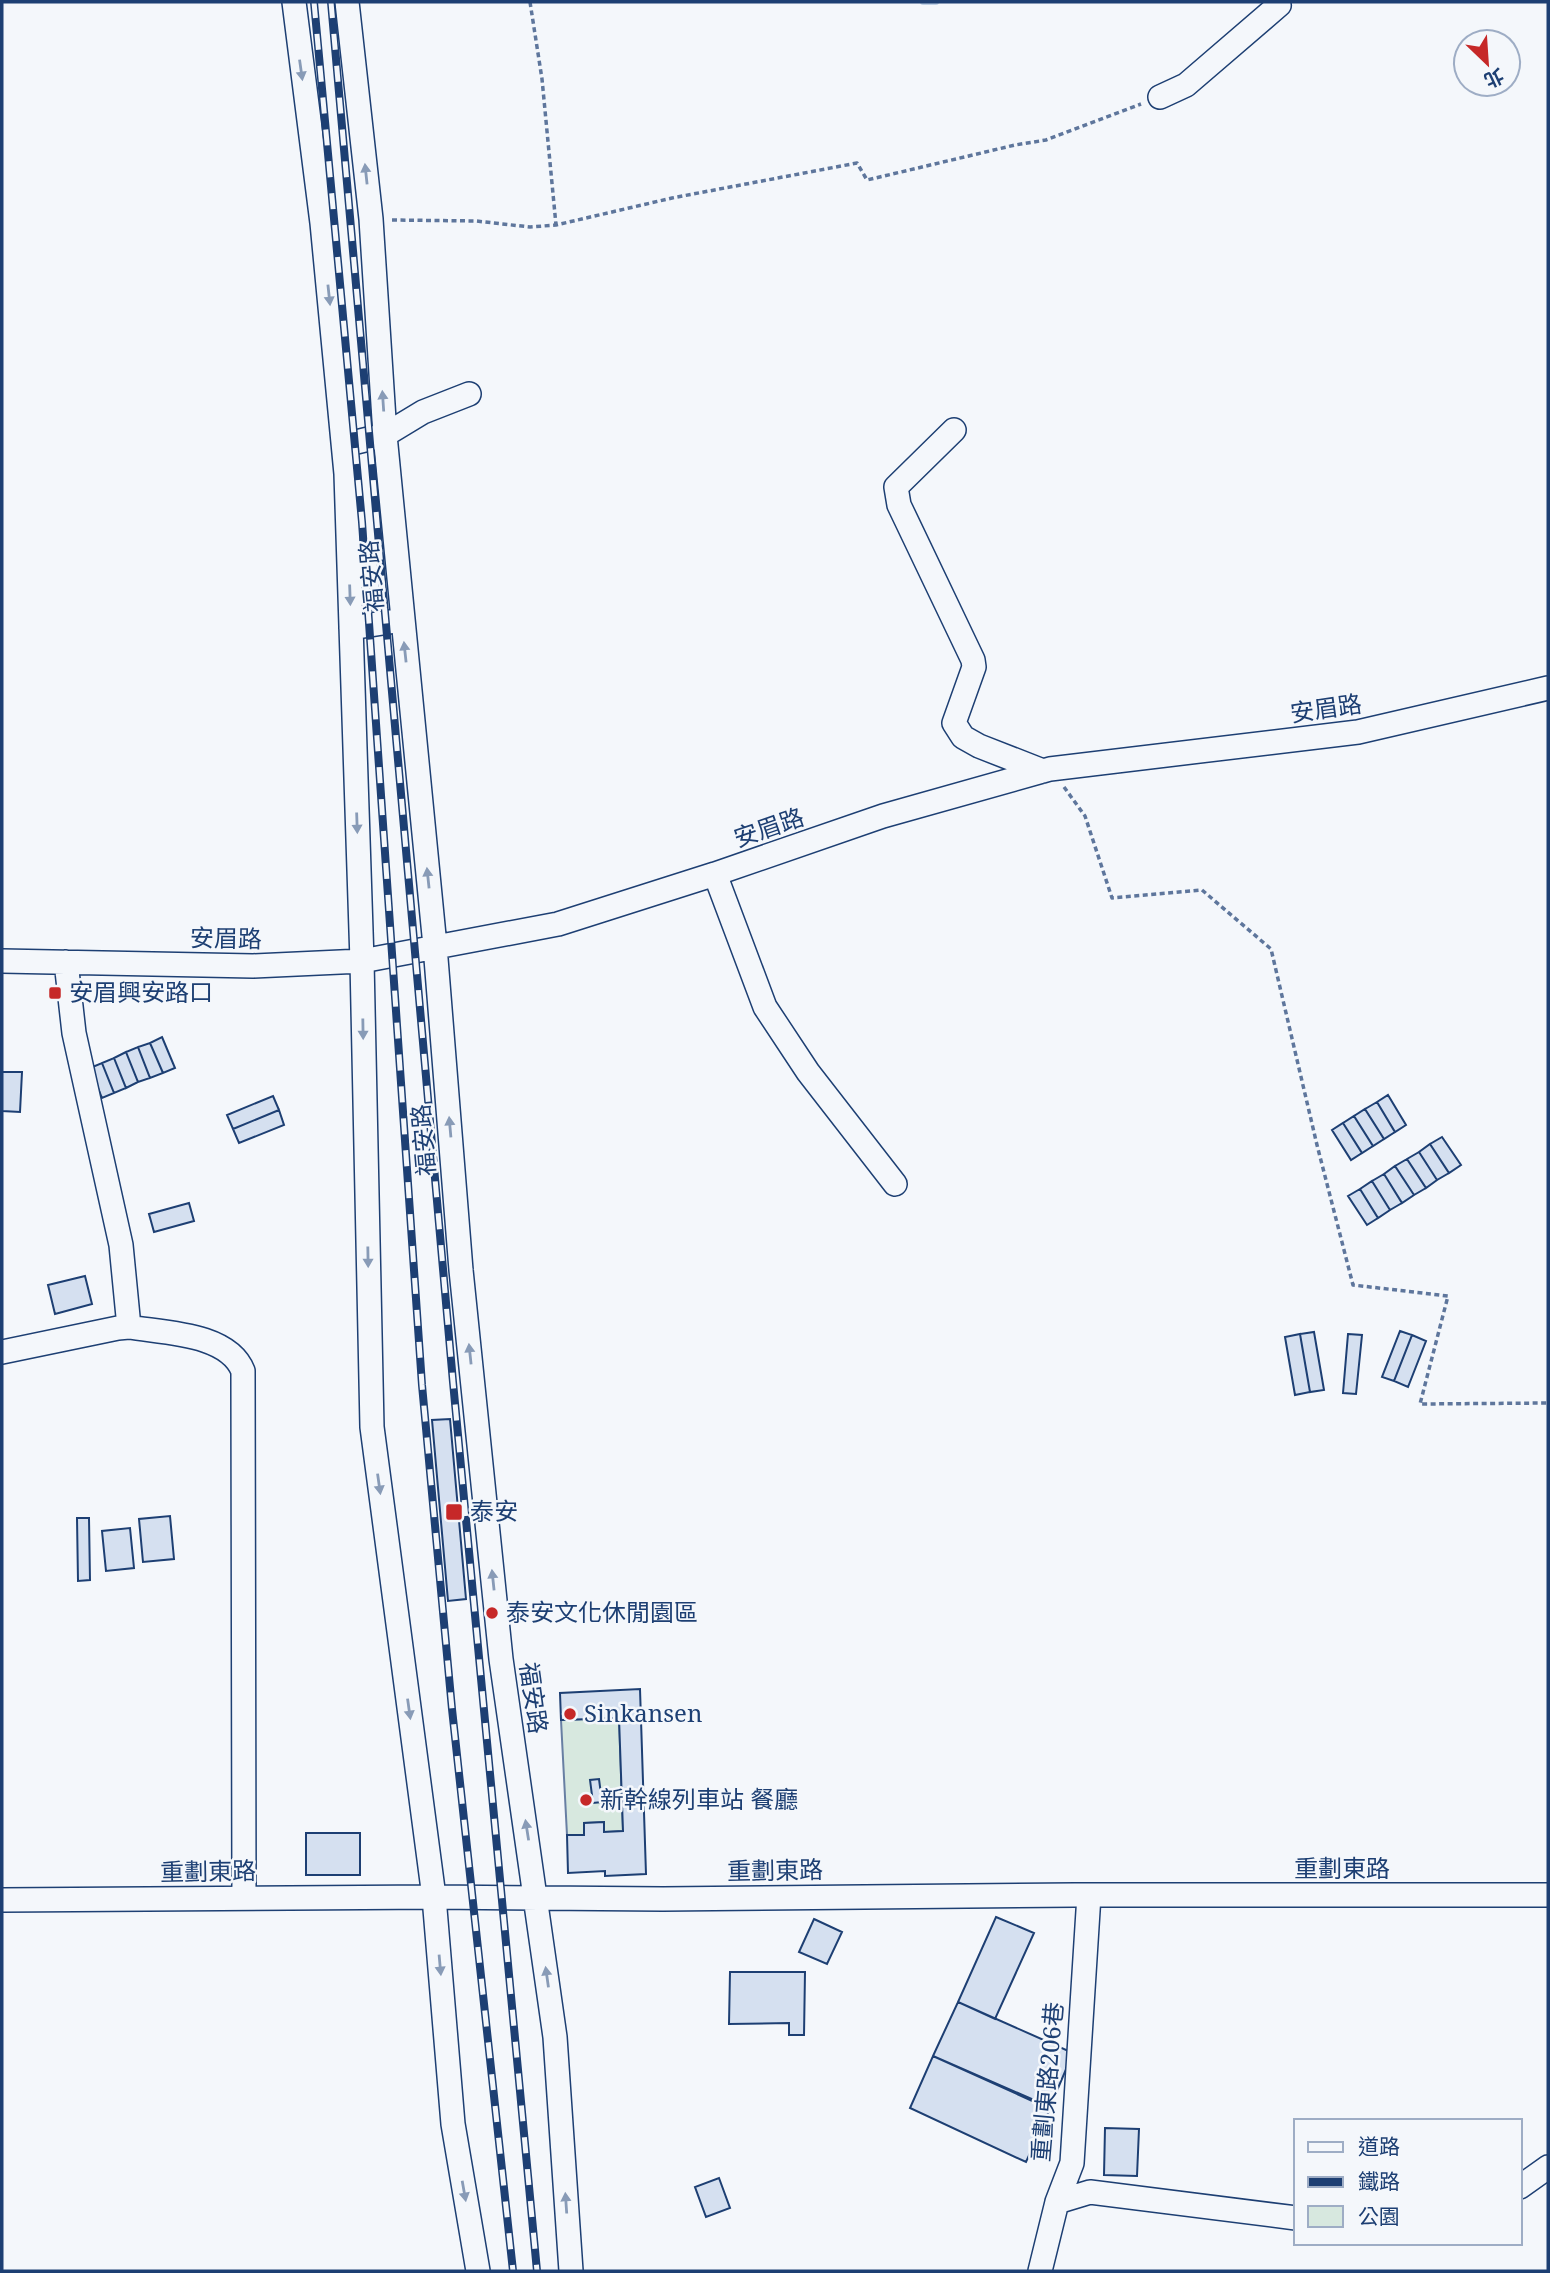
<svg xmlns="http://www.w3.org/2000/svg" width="1550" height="2273" viewBox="0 0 1550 2273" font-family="'Noto Serif','Noto Sans TC',serif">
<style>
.green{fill:#d7e8df;stroke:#687fa3;stroke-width:2}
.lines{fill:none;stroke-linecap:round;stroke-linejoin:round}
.stream{stroke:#bed0e5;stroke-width:6}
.building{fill:#d5e0f0;stroke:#1d3f73;stroke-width:2}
.minor-casing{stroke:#1d3f73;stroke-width:26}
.path{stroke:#5e769c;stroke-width:3.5;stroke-dasharray:5 3.5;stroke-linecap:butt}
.minor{stroke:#f4f7fb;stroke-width:23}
.rail-casing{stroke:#1d3f73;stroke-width:8}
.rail{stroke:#f4f7fb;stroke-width:5;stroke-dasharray:16;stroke-linecap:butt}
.oneway{fill:#889bb7}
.poi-dot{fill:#c62828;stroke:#f4f7fb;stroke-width:2.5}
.labels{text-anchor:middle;stroke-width:5;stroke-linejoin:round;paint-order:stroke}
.street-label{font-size:24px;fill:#1d3f73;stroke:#f4f7fb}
.poi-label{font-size:24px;fill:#1d3f73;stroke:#f4f7fb;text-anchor:start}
</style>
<rect width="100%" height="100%" fill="#f4f7fb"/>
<!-- green -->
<path class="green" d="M619,1718L623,1831L604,1832V1822L584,1823V1835H567L561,1720Z"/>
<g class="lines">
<!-- stream -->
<path class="stream" d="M923,2H936"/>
</g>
<!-- building -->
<path class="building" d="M162,1037L175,1068L163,1073L150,1043Z
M150,1043L163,1073L150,1078L138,1047Z
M138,1047L150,1078L138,1082L126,1052Z
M126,1052L138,1082L126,1088L114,1058Z
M114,1058L126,1088L114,1093L102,1063Z
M102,1063L114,1093L102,1098L90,1068Z
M2,1072H22L20,1112L2,1111Z
M1388,1095L1406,1125L1395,1132L1377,1102Z
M273,1096L279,1110L233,1129L227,1115Z
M1377,1102L1395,1132L1384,1139L1365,1109Z
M1365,1109L1384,1139L1373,1146L1354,1116Z
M279,1110L284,1125L239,1143L233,1129Z
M1354,1116L1373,1146L1362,1153L1343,1123Z
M1343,1123L1362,1153L1351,1160L1332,1130Z
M1442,1137L1461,1165L1449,1173L1430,1144Z
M1430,1144L1449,1173L1437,1180L1419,1152Z
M1419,1152L1437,1180L1426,1188L1407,1159Z
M1407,1159L1426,1188L1414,1195L1395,1166Z
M1395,1166L1414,1195L1402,1203L1384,1174Z
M1384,1174L1402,1203L1390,1210L1372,1181Z
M1372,1181L1390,1210L1378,1218L1360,1189Z
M1360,1189L1378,1218L1367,1225L1348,1196Z
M189,1203L194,1221L154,1232L149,1214Z
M85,1276L92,1304L55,1314L48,1285Z
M1400,1331L1412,1335L1394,1381L1382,1377Z
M1314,1332L1324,1390L1310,1392L1300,1334Z
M1300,1334L1310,1392L1295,1395L1285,1337Z
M1348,1334L1362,1335L1356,1394L1343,1393Z
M1412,1335L1426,1341L1408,1387L1394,1381Z
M450,1419L466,1599L448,1601L432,1420Z
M170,1516L174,1559L143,1562L139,1519Z
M77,1518H89L90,1580L78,1581Z
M130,1528L134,1568L106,1571L102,1531Z
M640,1689L646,1874L605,1876V1871L568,1873L567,1835H584V1823L604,1822V1832L623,1831L619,1718L561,1720L560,1693Z
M599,1779L602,1802L593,1803L590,1780Z
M306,1833H360V1875H306Z
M996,1917L1034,1933L995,2019L958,2002Z
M814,1919L842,1932L827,1964L799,1952Z
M730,1972H805L804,2035H789V2023L729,2024Z
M958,2002L1073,2053L1050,2107L933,2056Z
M933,2056L1050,2109L1026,2162L910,2108Z
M1105,2128L1139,2129L1137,2176L1104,2175Z
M719,2178L730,2208L706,2217L695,2187Z"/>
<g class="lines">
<defs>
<path id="minor" d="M294,2L322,223L346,474L362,961L372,1427L434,1897L453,2124L478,2271
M347,2L371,219L385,435L435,946L461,1270L501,1659L555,2037L571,2271
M1160,97L1186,85L1279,5L1278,2
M954,430L896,487L899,505L973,660L974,667L954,723L963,737L979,746L1043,771
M344,445L385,435L423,412L469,394
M351,628L402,620
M715,874L765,1007L808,1072L895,1184
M2,961L253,966L362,961L558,924L715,874L883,816L1050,769L1358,732L1548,688
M66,962L74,1033L121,1245L129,1327
M2,1352L118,1328L129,1327C164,1333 228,1333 243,1371L244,1898
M2,1900L434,1897L663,1899L1075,1895H1548
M1520,2187L1548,2167
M1057,2202L1090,2192L1296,2218
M1040,2271L1057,2202L1072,2163L1089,1895"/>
</defs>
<!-- minor casing -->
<use href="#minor" class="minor-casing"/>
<!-- path -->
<path class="path" d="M530,2L542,79L556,225
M392,220L476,221L530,227L556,225L672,198L857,163L867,180L1015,145L1046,140L1141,104
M1064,787L1085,816L1112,898L1202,890L1271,949L1317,1145L1353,1285L1448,1296L1420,1404L1548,1403"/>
<!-- minor -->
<use href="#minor" class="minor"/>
<defs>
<path id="rail" d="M314,2L362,522L422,1385L452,1709L513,2271
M331,2L453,1382L537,2271"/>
</defs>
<!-- rail casing -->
<use href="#rail" class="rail-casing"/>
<!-- rail -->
<use href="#rail" class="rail"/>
</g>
<!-- one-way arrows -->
<defs><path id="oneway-solid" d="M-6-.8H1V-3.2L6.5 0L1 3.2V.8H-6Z" transform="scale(1.75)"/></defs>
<g class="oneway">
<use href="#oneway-solid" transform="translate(301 70) rotate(82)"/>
<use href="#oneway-solid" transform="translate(366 174) rotate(-96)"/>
<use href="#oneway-solid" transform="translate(329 295) rotate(84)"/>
<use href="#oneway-solid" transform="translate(383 401) rotate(-94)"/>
<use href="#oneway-solid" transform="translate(350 595) rotate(88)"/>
<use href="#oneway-solid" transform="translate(405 652) rotate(-96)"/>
<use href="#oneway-solid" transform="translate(357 823) rotate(88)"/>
<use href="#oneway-solid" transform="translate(428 878) rotate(-96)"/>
<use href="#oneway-solid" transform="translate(363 1029) rotate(89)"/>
<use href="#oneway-solid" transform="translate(450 1127) rotate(-95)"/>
<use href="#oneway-solid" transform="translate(368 1257) rotate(89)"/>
<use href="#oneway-solid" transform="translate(470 1354) rotate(-96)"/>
<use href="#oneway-solid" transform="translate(379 1484) rotate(82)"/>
<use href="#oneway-solid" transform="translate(493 1580) rotate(-96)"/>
<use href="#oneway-solid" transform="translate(409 1709) rotate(82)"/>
<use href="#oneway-solid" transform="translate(527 1830) rotate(-99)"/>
<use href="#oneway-solid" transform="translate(440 1965) rotate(85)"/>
<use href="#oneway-solid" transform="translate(547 1977) rotate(-98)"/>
<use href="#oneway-solid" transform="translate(464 2191) rotate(80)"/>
<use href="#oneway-solid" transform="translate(566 2203) rotate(-94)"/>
</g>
<!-- markers -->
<g class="poi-dot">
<rect x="48" y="986" width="14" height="14" rx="3.5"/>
<rect x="445" y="1503" width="18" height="18" rx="3.5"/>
<circle cx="492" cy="1613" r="7"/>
<circle cx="570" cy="1714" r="7"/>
<circle cx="586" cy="1800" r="7"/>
</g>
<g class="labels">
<!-- street labels -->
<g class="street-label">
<text transform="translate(372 576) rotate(-95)" y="8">福安路</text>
<text transform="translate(1326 709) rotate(-8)" y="8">安眉路</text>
<text transform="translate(769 828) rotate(-19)" y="8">安眉路</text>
<text transform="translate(226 939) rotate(1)" y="8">安眉路</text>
<text transform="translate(424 1140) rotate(-95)" y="8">福安路</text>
<text transform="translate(533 1698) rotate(82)" y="8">福安路</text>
<text x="1342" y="1877">重劃東路</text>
<text transform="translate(775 1871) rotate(-1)" y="8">重劃東路</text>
<text transform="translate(208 1872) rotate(-1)" y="8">重劃東路</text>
<text transform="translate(1048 2082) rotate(-85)" y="8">重劃東路206巷</text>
</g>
<!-- poi labels -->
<g class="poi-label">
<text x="69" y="1001">安眉興安路口</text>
<text x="470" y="1520">泰安</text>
<text x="506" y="1621">泰安文化休閒園區</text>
<text x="584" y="1722">Sinkansen</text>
<text x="600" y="1808">新幹線列車站 餐廳</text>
</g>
</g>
<!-- border -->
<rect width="1550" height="2273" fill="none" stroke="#1d3f73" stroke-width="7"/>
<!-- legend -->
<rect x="1294" y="2119" width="228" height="126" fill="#f4f7fb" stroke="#9eadc5" stroke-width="2"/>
<rect x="1308" y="2142" width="35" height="10" fill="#f4f7fb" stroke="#9eadc5" stroke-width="2"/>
<text x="1358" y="2154" font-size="21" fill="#1d3f73">道路</text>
<rect x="1308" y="2177" width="35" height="10" fill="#1d3f73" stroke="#9eadc5" stroke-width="2"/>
<text x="1358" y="2189" font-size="21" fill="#1d3f73">鐵路</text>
<rect x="1308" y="2206" width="35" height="21" fill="#d7e8df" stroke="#9eadc5" stroke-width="2"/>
<text x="1358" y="2224" font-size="21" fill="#1d3f73">公園</text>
<!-- north arrow -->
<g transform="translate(1487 63) rotate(155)"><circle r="33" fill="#f4f7fb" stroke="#9eadc5" stroke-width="2"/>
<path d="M0-5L12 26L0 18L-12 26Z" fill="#c62828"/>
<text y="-10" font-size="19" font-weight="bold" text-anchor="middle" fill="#1d3f73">北</text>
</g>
</svg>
